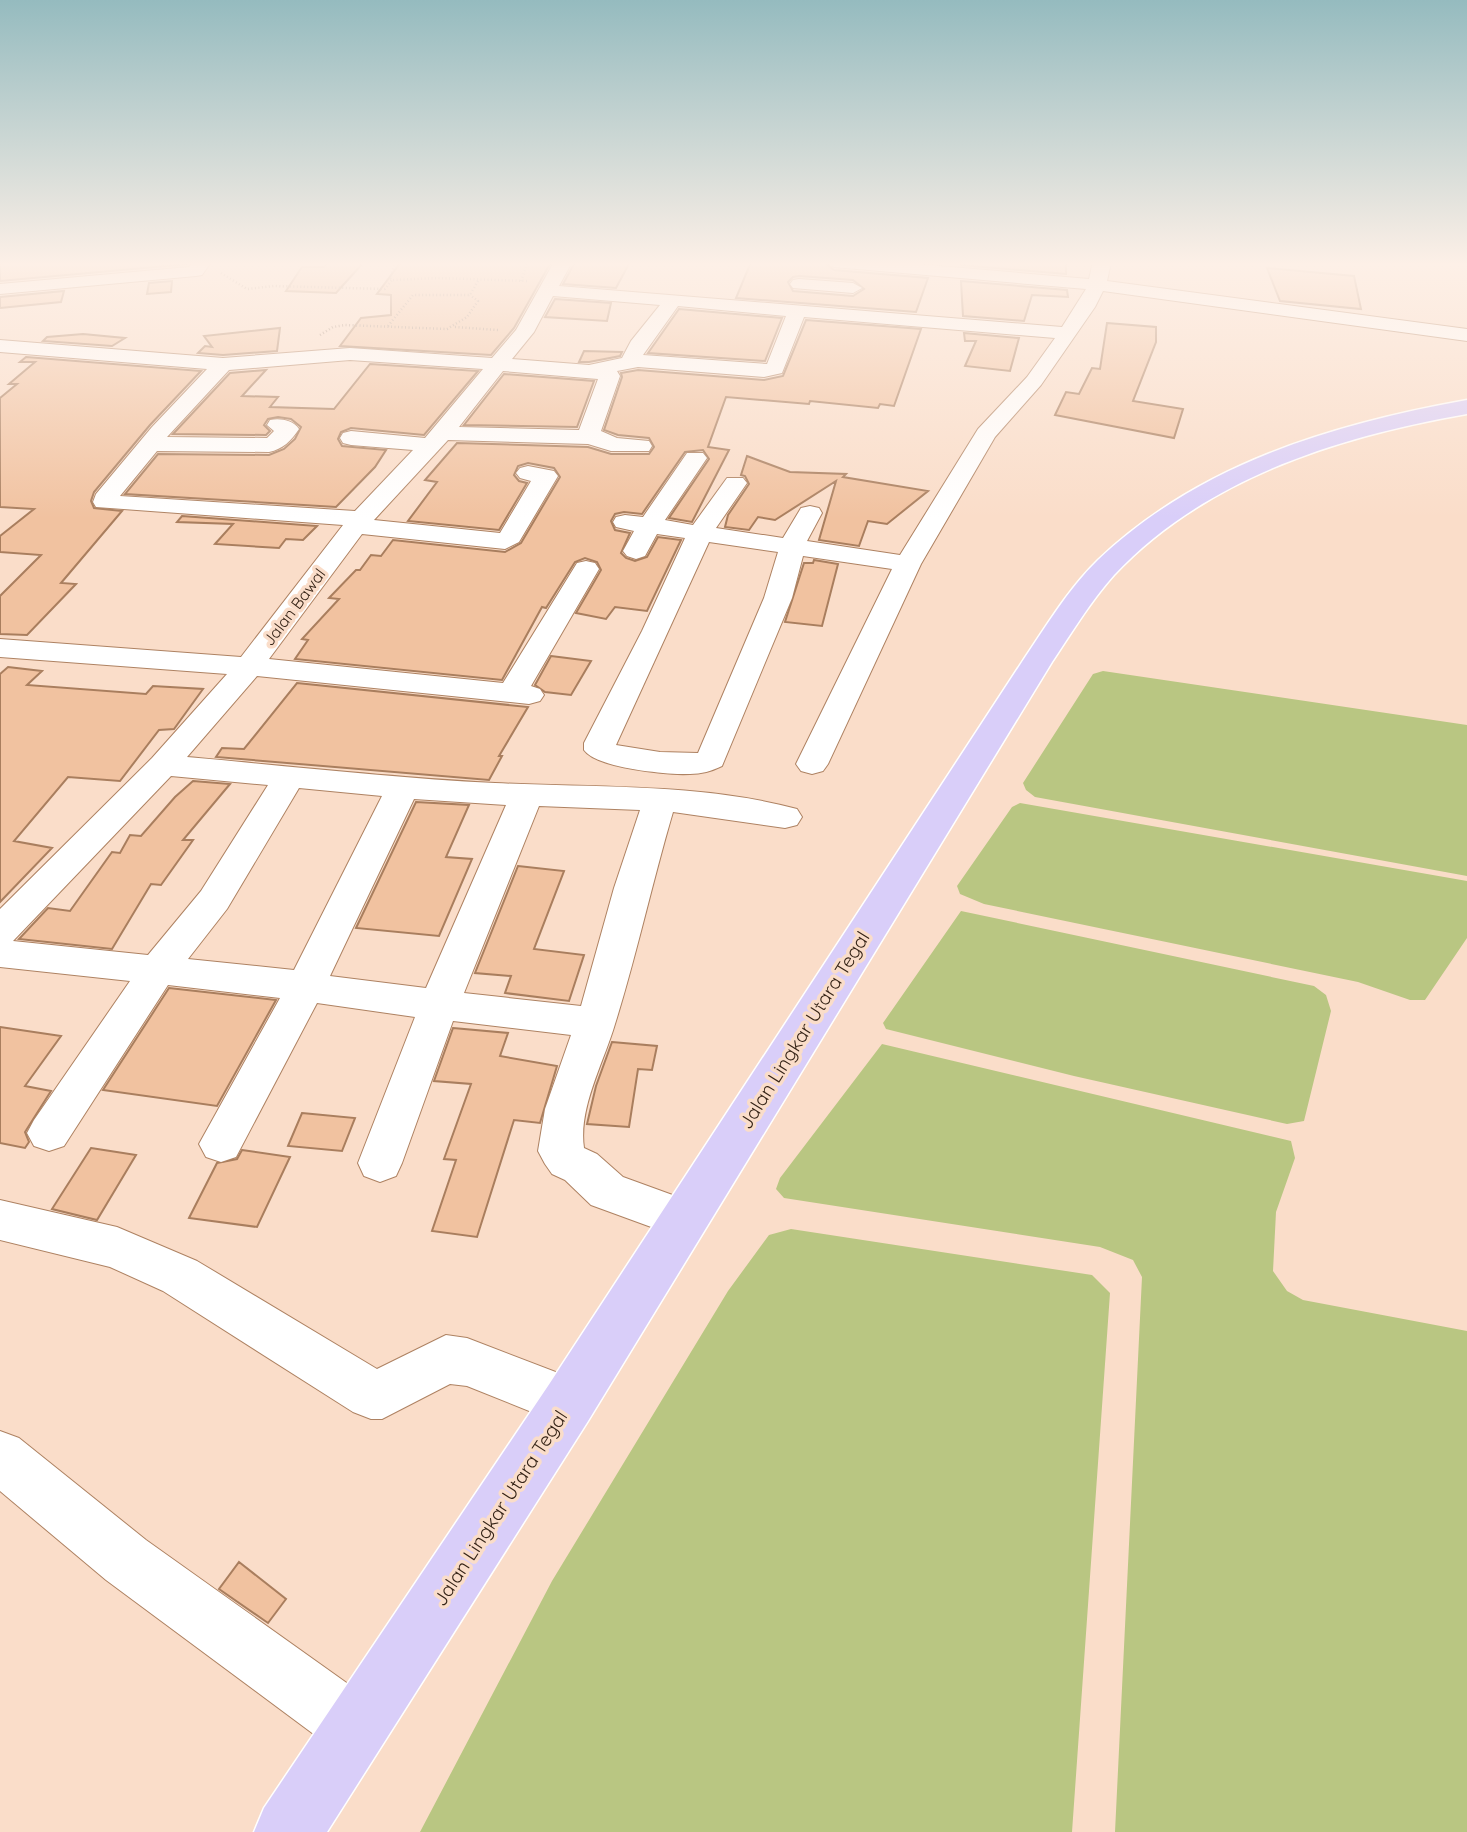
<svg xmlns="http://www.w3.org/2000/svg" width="1467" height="1832" viewBox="0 0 1467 1832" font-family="Quicksand,sans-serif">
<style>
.water{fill:#b9c682}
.building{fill:#f1c2a0;stroke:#a97e5e;stroke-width:2;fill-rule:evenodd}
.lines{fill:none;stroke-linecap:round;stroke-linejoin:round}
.minor-casing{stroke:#ae8262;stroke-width:2}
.highway-casing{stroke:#fff;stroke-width:3}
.path{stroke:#a38b7a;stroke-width:2.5;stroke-dasharray:1 2.5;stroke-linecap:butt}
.minor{fill:#fff;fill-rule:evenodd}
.highway{fill:#d9cef9;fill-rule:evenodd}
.labels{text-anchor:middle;stroke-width:7;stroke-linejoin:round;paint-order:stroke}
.far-street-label{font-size:16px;fill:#362417;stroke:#faddc9}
.street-label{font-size:19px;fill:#362417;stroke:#faddc9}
</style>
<rect width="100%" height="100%" fill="#faddc9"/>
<!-- water -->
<path class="water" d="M1103,671L1467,725V876L1035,797L1026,790L1023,783L1093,674Z
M1020,803L1467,881V938L1425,1000H1410L1358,982L984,904L960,894L957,886L1012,807Z
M961,911L1314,986L1326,995L1331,1011L1304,1121L1287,1124L1074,1076L886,1029L883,1023Z
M882,1044L1291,1141L1295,1158L1276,1212L1273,1271L1287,1291L1303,1300L1467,1331V1832H1115L1142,1277L1133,1260L1100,1247L784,1198L776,1189L780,1178Z
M791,1229L1092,1275L1110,1293L1072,1832H420L552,1581L728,1291L769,1235Z"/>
<!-- building -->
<path class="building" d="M0,262H190L188,264L0,281Z
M328,262H364L336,293L286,291L302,267H324Z
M401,262H551L514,328L491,355L340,346L361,318L391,315V295L377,294Z
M575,262H630L616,288L563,284Z
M751,262H823L834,270L928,278L916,312L736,298ZM799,276L853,280L864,289L853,296L793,291L788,282L793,277Z
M960,262H1066V274L961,265Z
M1267,268L1354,276L1361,309L1280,301Z
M172,281L171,292L147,294L149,283Z
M961,281L1067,290L1068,297L1032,295L1024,321L963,316Z
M64,291L61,302L0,308V297Z
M555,299L611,303L607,321L545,317Z
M679,309L782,318L765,361L648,353Z
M806,320L921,329L894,406L880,404L878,408L810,401L809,404L726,397L708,447L729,450L692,522L669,518L709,459L703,450L685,452L642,514L624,512L615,514L611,521L615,530L630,533L621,553L626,558L635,561L647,557L658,537L681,540L647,611L615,607L606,619L576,613L601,570L597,562L585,558L575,562L546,608L542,607L502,680L295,659L308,640L302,639L339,599L329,598L356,570H360L371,555L381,556L393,540L505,552L521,543L560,477L554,468L528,463L518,466L514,475L519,481L527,483L499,530L408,521L437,482L425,480L457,443L588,447L611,454H649L654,447L649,438L618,435L604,430L622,377L621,373L638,370L764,380L783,376Z
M1107,323L1156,327V342L1133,401L1183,409L1174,438L1055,415L1066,392L1079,394L1092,368L1100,369Z
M280,328L277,351L223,355L198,353L205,346L212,347L204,336Z
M964,333L1019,338L1010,371L965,366L976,341H965Z
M83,334L125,338L112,346L43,341L47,337Z
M584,351L622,352L620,356L589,362H579Z
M26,357L201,371L150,425L94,492L91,501L94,508L122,511L61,583L76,584L27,635L0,634V596L41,555L0,552V536L34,509L0,507V398L17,384H9L35,362H20Z
M370,364L478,371L424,435L351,428L341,432L338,439L342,446L386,450L375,467L336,507L125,494L158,454L269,455L284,449L295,439L301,427L291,419L278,417L268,419L264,425L270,431L266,435L173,434L230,373L266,370L242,396L278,397L270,407L334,409Z
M504,374L594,381L577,427L464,425Z
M747,456L790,472L846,474L843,477L928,491L887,524L868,521L859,546L819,540L836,481L775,520L758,517L749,530L725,527L728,515L749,484L745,476L741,475Z
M182,516L317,526L303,540L286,539L279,548L215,544L233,524L177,522Z
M814,560L838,564L822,626L785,622L804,563H813Z
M551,656L591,661L571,695L545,692L535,685Z
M8,667L42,671L27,685L146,694L153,686L203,689L174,729L159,730L120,781L68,777L14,841L52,848L0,902V674Z
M297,683L528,707L499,756H502L489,780L216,757L222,748L244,749Z
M193,781L230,784L183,840H193L161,885L151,884L112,949L19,939L48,908L70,911L112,852L120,853L130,835L141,836L175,797Z
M416,802L469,805L446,857L472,859L439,936L356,928Z
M518,866L564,871L534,949L584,955L569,1001L505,993L511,976L475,973Z
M169,988L276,1000L217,1106L103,1090Z
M0,1027L61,1036L25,1086L51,1091L25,1132L29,1142L25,1148L0,1143Z
M453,1028L508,1033L500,1056L557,1066L540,1123L514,1120L477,1237L432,1231L456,1160L444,1159L471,1084L434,1081Z
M612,1042L657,1046L652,1070L638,1069L629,1127L587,1124L596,1086Z
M302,1113L355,1118L342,1151L288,1146Z
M91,1148L136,1155L97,1220L52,1209Z
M242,1150L290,1157L257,1227L189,1218L217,1163L237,1159Z
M239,1562L286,1599L268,1623L219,1589Z"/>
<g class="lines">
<defs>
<path id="minor" d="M193,262H211L202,275L196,276L0,294V284L189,267Z
M554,262H572L559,286L1062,327L1086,289L834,267L825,262H893L1089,279L1093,262H1111L1107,281L1467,329V341L1103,291L1095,307L1041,385L995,437L921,564L828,764L823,771L812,774L801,771L796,764L892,569L803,556L792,598L722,766C712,771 701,774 690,774C668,775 596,768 584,750V743L642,631L685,538L657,534L645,556L636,559L627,556L623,551L634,531L616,527L613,522L616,517L625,515L643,517L687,453H703L707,458L665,520L693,525L727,478H743L747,483L716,528L783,538L801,508L810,506L819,508L822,513L807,541L900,555L978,429L1027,377L1055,338L804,317L782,373L764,377L638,367L617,371L620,376L601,431L617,438L649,441L652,446L649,451H611L588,444L448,440L374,520L500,533L531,481L520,478L516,473L520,468L528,466L554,471L558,476L519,542L505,549L362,534L269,659L503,683L577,563L586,561L595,563L599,569L531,686L540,689L544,695L540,701L529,704L257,676L187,757C290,766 392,778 495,783C595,788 700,783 797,809L802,817L797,825L785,828L673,812C652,883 637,954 615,1024C604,1062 578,1108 584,1148L597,1154L623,1177L700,1205L707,1219L700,1233L684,1239L591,1205L565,1180L552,1174L545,1164L538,1151L545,1109L571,1035L453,1021L402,1163L396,1176L380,1182L364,1176L358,1163L415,1017L317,1003L236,1157L221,1162L206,1157L199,1144L280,998L168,985L64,1146L49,1151L34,1146L27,1133L34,1120L130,981L0,967V909L152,758L227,674L0,657V639L241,657L343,525L96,507L93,502L96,494L152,427L207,369L0,352V340L223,358L350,348L492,358L516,330ZM553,296L660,305L631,341L622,358L589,365L512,359L534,332ZM678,306L786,316L767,364L643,355ZM350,360L483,369L425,438L351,431L343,433L340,438L343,443L351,445L413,450L355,511L120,496L157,451L269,452C283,449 291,441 299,429C293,420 280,418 270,420L267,425L274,431L267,438L167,437L229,370ZM503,371L598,379L579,430L459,427ZM709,542L778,552L764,598L698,753L660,752L616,745ZM171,776L268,785L201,891L148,955L13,941ZM299,788L382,796L294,970L188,959L227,909ZM414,799L506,805L426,988L330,976ZM539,806L640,810L614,888L581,1006L464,993Z
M799,279L853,283L862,288L853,293L793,288L790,284L793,280Z
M0,1200L117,1227L197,1261L377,1369L446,1335L467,1338L587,1384L595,1402L587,1420L569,1427L467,1386L450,1384L382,1419H371L353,1412L163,1291L110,1267L0,1240Z
M0,1431L19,1438L146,1540L379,1706L388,1728L379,1750L357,1759L335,1750L106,1580L0,1491Z"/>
<path id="highway" d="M1467,400V414C1340,436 1205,478 1114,575C1090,602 1072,632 1052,662L588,1421L327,1832H254L264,1808L550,1383L1022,662C1045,628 1068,589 1098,560C1199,464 1333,424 1467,400Z"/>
</defs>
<!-- minor casing -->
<use href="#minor" class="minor-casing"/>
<!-- highway casing -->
<use href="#highway" class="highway-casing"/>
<!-- path -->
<path class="path" d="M396,262L390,278L392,280L438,278L528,281
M221,273L247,289L274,286L385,289L392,280
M521,281L528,262
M388,326L413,295H470L479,279
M455,327L498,330
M320,335L333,327L345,325L447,329L467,317L478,301L470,295"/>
<!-- minor -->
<use href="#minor" class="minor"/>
<!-- highway -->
<use href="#highway" class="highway"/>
</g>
<!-- sky -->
<linearGradient id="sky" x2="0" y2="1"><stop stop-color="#95bbbf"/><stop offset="0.51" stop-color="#fdf0e7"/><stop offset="1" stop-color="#fdf0e7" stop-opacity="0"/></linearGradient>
<rect width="1467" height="518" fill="url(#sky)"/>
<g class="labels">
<!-- far-street labels -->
<g class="far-street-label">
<text transform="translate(294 607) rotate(-53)" y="6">Jalan Bawal</text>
</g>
<!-- street labels -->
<g class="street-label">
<text transform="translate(804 1030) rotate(-58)" y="7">Jalan Lingkar Utara Tegal</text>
<text transform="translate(500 1508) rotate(-57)" y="7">Jalan Lingkar Utara Tegal</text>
</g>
</g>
</svg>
